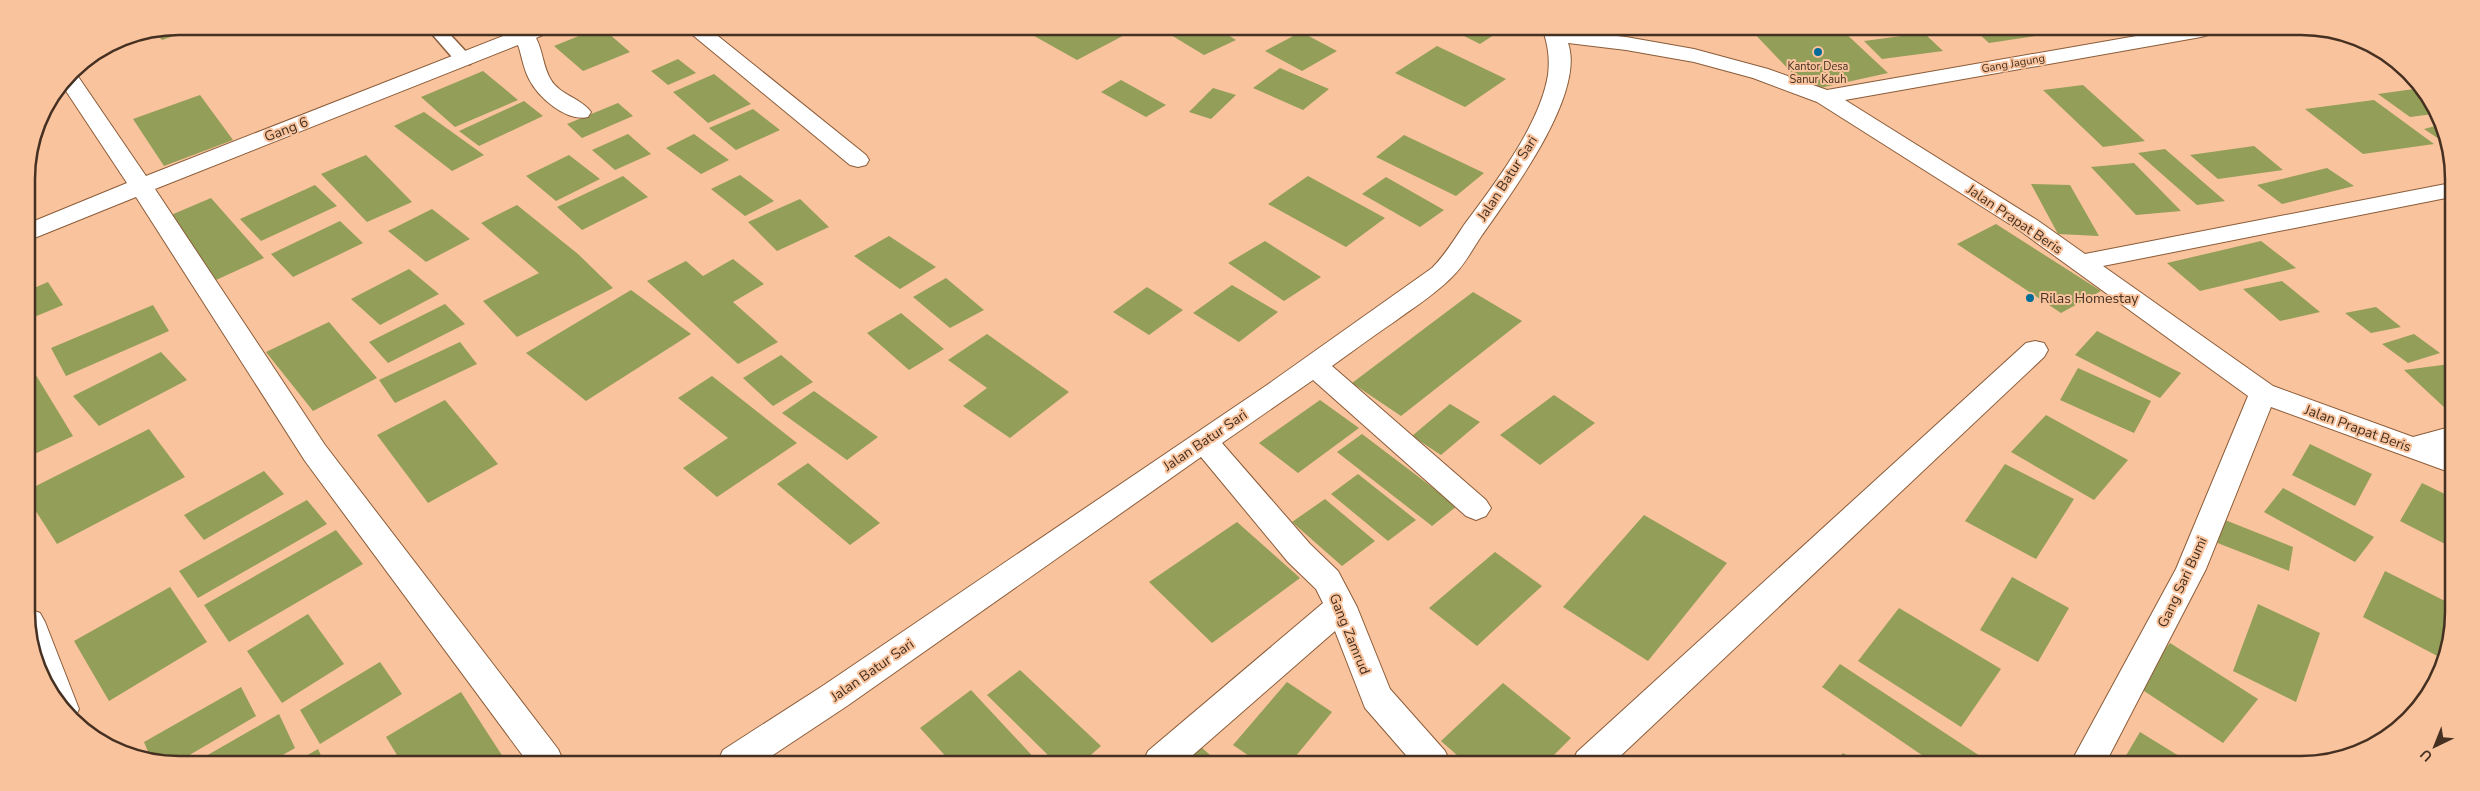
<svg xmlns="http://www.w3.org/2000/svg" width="2480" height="791" viewBox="0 0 2480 791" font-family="'Nunito Sans',sans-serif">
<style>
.building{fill:#939e58}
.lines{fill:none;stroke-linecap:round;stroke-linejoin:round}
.service-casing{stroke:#8b5c39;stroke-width:3}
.minor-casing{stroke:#8b5c39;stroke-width:2}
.service{fill:#fff;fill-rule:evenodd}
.minor{fill:#fff;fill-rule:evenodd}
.poi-dot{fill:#026b98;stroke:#f8c39d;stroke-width:2}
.labels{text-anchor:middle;stroke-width:4;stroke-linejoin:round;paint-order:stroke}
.far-street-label{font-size:11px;fill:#453021;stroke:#f8c39d}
.far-poi-label{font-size:11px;fill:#453021;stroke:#f8c39d}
.street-label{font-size:14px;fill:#453021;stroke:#f8c39d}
.poi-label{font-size:14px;fill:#453021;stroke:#f8c39d;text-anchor:start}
.rim{fill:none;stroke:#453021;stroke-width:2.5}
</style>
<rect width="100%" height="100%" fill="#f8c39d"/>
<!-- building -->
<path class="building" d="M179,26L200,27L162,40L154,31Z
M450,27H473L456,33Z
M601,27L630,52L583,71L554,46Z
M1020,28L1136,29L1077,60Z
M1161,29H1218L1236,40L1204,55Z
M1450,29H1503L1480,44Z
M1751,30H1842L1888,73L1820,88L1792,73Z
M1976,31H2029L2035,36L1989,43Z
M1301,32L1337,51L1302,71L1265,51Z
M1924,33L1943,51L1882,59L1864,41Z
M1437,46L1506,79L1465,107L1395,73Z
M678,59L696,73L668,85L651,71Z
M1280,68L1329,89L1303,110L1253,88Z
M483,71L518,100L455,127L421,97Z
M714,74L751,104L708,123L673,92Z
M1121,80L1166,105L1146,117L1101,92Z
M2083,85L2145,141L2103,147L2043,90Z
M1213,88L1236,95L1211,119L1189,112Z
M2421,88L2433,114L2410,117L2378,94Z
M200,95L233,140L164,166L133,119Z
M2374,100L2434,144L2363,154L2305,109Z
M524,101L543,116L479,146L459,131Z
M618,103L633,116L582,138L567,124Z
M753,109L780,130L736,150L709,128Z
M424,112L484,155L452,171L394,126Z
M2439,125L2444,136L2448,145L2424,129Z
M628,134L651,154L615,170L592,150Z
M694,134L729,160L701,174L666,148Z
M1404,135L1484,173L1456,196L1376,157Z
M2254,146L2283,170L2218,179L2190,155Z
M2165,149L2225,201L2197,205L2138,153Z
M366,155L412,202L367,222L321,174Z
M569,155L600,179L556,201L526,176Z
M2134,163L2181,211L2136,215L2091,167Z
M2327,168L2354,186L2282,204L2257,185Z
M740,175L774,201L745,216L711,189Z
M623,176L648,197L582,230L557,207Z
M1308,176L1385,218L1346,247L1268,204Z
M1386,177L1444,210L1420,227L1362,194Z
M2031,184L2070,185L2099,236L2058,234Z
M315,185L337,206L261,241L240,219Z
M211,198L264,258L216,280L164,218Z
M800,199L829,227L777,251L748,222Z
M517,205L578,254L613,288L517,337L483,301L539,273L481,223Z
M432,209L470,239L426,262L388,231Z
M340,221L363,243L293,277L271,254Z
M1996,224L2101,291L2061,313L1957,244Z
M889,236L936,267L900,289L854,256Z
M1265,241L1321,277L1284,301L1228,263Z
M2261,241L2296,268L2200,291L2167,263Z
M733,259L764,284L733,302L778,342L738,364L647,281L686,261L703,276Z
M409,269L439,294L380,325L351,299Z
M946,278L984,310L950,328L913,297Z
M2282,281L2320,312L2280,321L2243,289Z
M48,282L63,305L27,320V291Z
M1232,285L1278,312L1239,342L1193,313Z
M1147,287L1183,310L1149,335L1113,312Z
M631,290L691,334L586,401L526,353Z
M1473,292L1522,321L1401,416L1352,383Z
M445,304L465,324L388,363L369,342Z
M153,305L169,331L66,376L51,348Z
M2376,307L2401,327L2371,333L2345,313Z
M901,313L944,349L909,370L867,333Z
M329,322L377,378L313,411L266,352Z
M2097,331L2181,373L2160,398L2075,355Z
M987,334L1069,392L1010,438L963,406L987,388L948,360Z
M2414,334L2440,353L2408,363L2382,344Z
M460,342L477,364L395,403L379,380Z
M161,352L187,380L99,426L73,396Z
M781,355L813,382L773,406L743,378Z
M28,362L73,436L28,457Z
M2450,364V408H2445L2404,370Z
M2078,368L2151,401L2134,433L2060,400Z
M712,376L797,443L717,497L683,468L728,438L678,398Z
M814,391L878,437L847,460L782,413Z
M1554,395L1595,423L1540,465L1500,435Z
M445,400L498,464L428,503L377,435Z
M1320,400L1359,428L1298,473L1259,443Z
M1450,404L1480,422L1441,455L1412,436Z
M2046,415L2128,460L2094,500L2011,452Z
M149,429L185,477L57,544L28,499V490Z
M1362,434L1457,506L1432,526L1337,452Z
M2310,444L2372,474L2355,506L2292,475Z
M808,463L880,523L850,545L777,484Z
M2005,464L2074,499L2036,559L1965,521Z
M264,471L284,494L204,540L184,515Z
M1358,474L1416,520L1388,541L1331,494Z
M2422,483L2449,496V546L2400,521Z
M2283,488L2374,537L2355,562L2264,512Z
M1325,499L1375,541L1342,566L1292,522Z
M307,500L327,524L198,598L179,571Z
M1644,515L1727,563L1648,661L1563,607Z
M2220,518L2293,547L2289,571L2215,542Z
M1237,522L1300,578L1212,643L1149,582Z
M336,530L363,564L229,642L204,605Z
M1495,552L1542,586L1477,646L1429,608Z
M2385,571L2449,603L2448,652L2445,660L2363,617Z
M2012,577L2069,608L2038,662L1980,630Z
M170,587L207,642L109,701L74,641Z
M2258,604L2320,633L2296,702L2233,671Z
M1899,608L2001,669L1961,727L1858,661Z
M308,614L344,664L282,703L247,651Z
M2170,643L2258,699L2223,743L2135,685Z
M380,662L402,694L320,744L300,710Z
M1840,664L1983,758L1978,764H1935L1822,687Z
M1020,670L1101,746L1083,762H1055L987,695Z
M1287,682L1332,712L1291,762H1258L1233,745Z
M1503,683L1571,738L1546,763H1466L1441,741Z
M241,687L256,716L181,760L151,759L144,742Z
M971,690L1038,762L950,761L920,728Z
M461,692L505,760H400L386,737Z
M279,714L295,748L274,760H199Z
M2140,732L2192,764H2121Z
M1201,747L1218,762H1185Z
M318,749L323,760H299Z
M1843,753L1860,763H1835Z"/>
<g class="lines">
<defs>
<path id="service" d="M426,27H443L470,56L473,60L470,64H458Z"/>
<path id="minor" d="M526,27H555L552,31L536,38C543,51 543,67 551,80C560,95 581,98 591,112L588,117C566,122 538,97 529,79C523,68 522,56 518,45L155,189L325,445L558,749L563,760H526L305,461L136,197L27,241V224L127,183L62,85L71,72H75L146,176Z
M686,27L708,28L866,155L869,160L866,165L858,167L850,165L689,32Z
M1543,30H1563L1626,37L1694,49L1768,69L1827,90L2165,31H2211L2208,35L2201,37L1845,100L2037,220L2085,254L2451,183V197L2103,266L2273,386L2413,437L2450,427L2449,447L2446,448L2449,450V472L2271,407L2206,569L2105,764H2070L2176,569L2248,396L2019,230L1817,102L1753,78L1694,62L1626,50L1568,43C1586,94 1511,194 1482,235C1472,250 1464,266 1451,278C1434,295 1413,308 1394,322C1373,336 1353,351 1332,366L1486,500L1491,508L1486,516L1476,520L1466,516L1313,380L1222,443L1310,544L1338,571L1357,607L1390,689L1445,751L1450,762H1412L1365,708L1335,631L1185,762H1143L1148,751L1323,603L1316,589L1288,562L1201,457L847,706L764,761H718L723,750L824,685L1267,385L1432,268C1445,255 1454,240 1464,225C1494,185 1540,125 1548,75C1550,58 1548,46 1543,30Z
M2035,341L2044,343L2048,350L2044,357L1613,763H1572L1577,752L2026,343Z
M29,609L40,613L45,622L79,709L74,719L64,713L29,641Z"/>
</defs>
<!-- service casing -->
<use href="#service" class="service-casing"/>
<!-- minor casing -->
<use href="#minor" class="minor-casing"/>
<!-- service -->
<use href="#service" class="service"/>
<!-- minor -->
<use href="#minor" class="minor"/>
</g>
<!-- markers -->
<g class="poi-dot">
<circle cx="1818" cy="52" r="5"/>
<circle cx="2030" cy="298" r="5"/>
</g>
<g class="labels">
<!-- far-street labels -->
<g class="far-street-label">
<text transform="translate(2013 63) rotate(-10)" y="4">Gang Jagung</text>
</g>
<!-- far-poi labels -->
<g class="far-poi-label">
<text x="1818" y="70">Kantor Desa<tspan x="1818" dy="13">Sanur Kauh</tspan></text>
</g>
<!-- street labels -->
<g class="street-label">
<text transform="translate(286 129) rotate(-21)" y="5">Gang 6</text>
<text transform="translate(1507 178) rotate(-57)" y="5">Jalan Batur Sari</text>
<text transform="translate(2015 219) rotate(34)" y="5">Jalan Prapat Beris</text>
<text transform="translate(2358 428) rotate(20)" y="5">Jalan Prapat Beris</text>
<text transform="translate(1205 440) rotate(-34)" y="5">Jalan Batur Sari</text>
<text transform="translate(2182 582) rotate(-65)" y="5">Gang Sari Bumi</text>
<text transform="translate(1350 634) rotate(68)" y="5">Gang Zamrud</text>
<text transform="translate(872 670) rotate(-35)" y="5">Jalan Batur Sari</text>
</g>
<!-- poi labels -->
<g class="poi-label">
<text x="2040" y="303">Rilas Homestay</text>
</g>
</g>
<!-- crop -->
<path d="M0 0H2480V791H0ZM179 35H2301A144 144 0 0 1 2445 179V612A144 144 0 0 1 2301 756H179A144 144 0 0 1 35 612V179A144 144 0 0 1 179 35Z" fill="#f8c39d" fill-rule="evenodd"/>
<path class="rim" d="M179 35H2301A144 144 0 0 1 2445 179V612A144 144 0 0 1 2301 756H179A144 144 0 0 1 35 612V179A144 144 0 0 1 179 35Z"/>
<!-- north arrow -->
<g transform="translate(2435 746) rotate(223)" stroke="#f8c39d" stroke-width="4" paint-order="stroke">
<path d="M0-4L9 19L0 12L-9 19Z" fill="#453021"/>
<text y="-8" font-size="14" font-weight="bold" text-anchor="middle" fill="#453021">U</text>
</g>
</svg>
